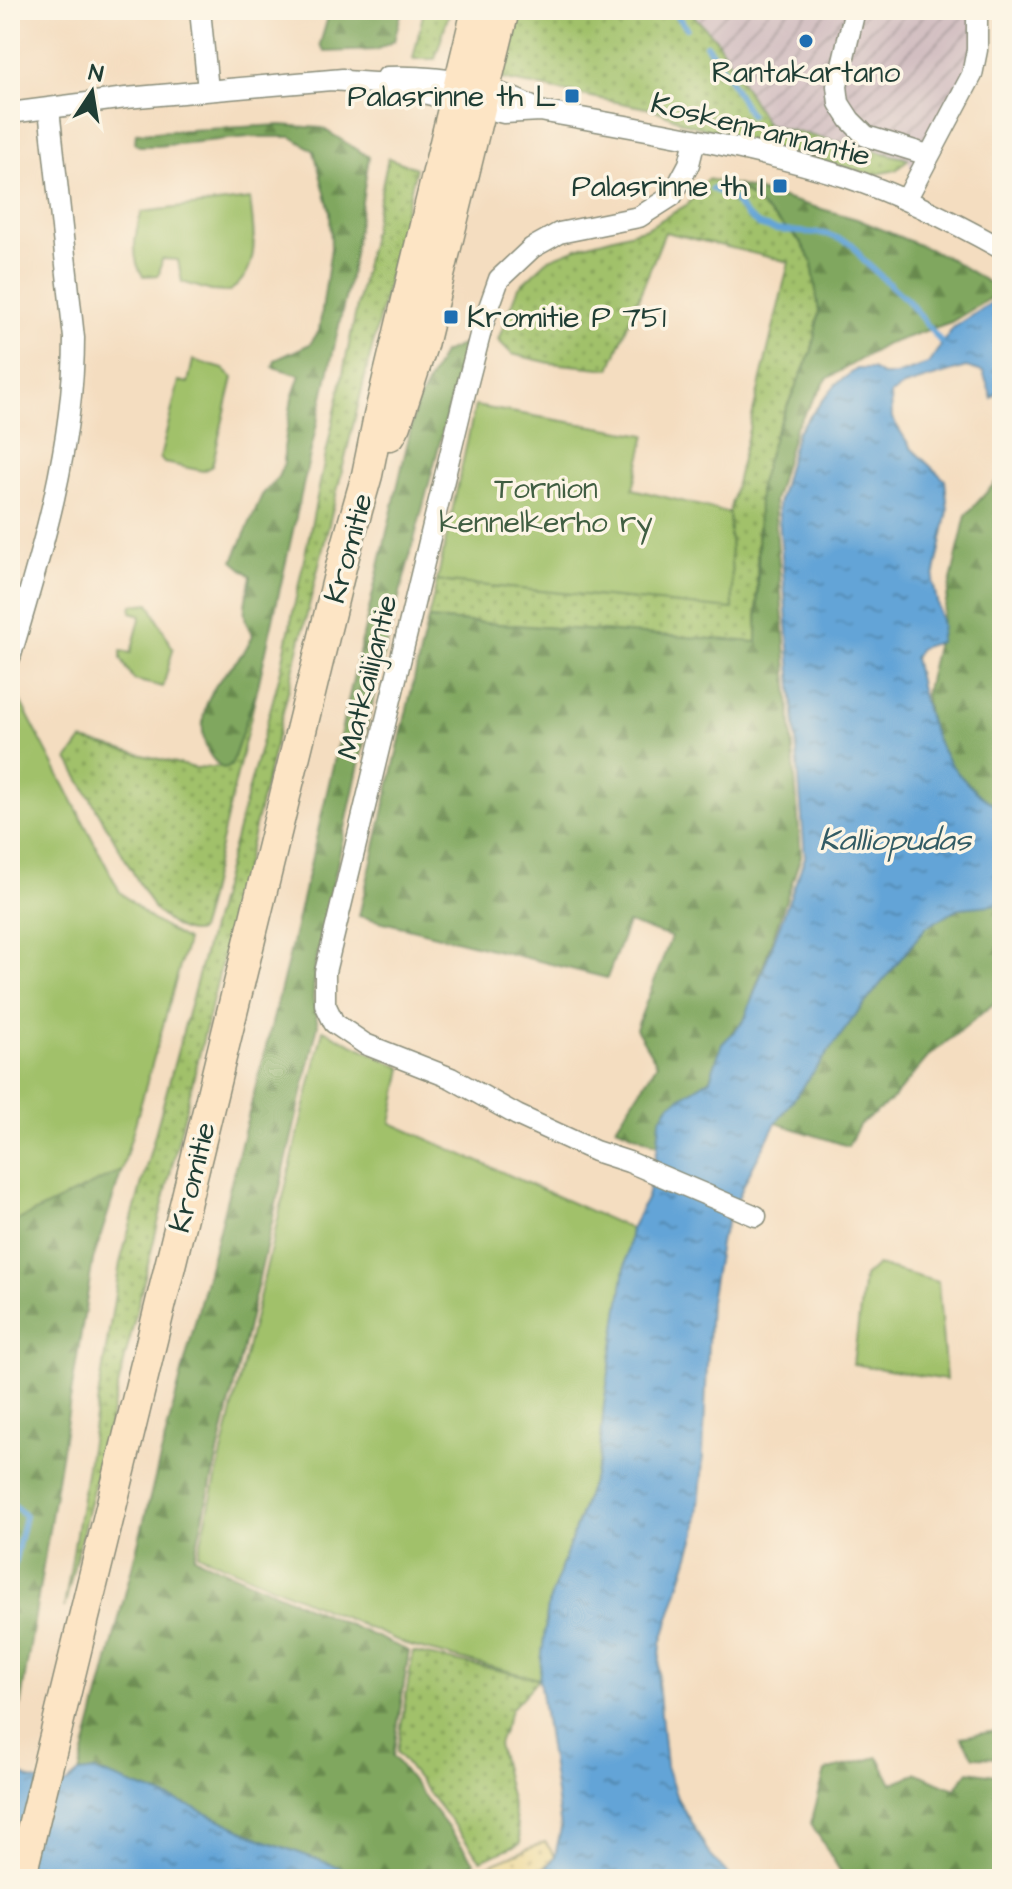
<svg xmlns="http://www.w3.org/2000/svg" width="1012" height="1889" viewBox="0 0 1012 1889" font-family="'Architects Daughter',sans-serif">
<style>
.industrial{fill:url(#industrial-furrows)}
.grass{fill:url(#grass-dots);stroke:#607f4f;stroke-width:2}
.forest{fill:url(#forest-firs);stroke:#507249;stroke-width:2}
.sand{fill:url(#sand-dots);stroke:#868c69;stroke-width:2}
.park{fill:#a1c16a;stroke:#607f4f;stroke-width:2}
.water{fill:url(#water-ripples);stroke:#417086;stroke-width:2}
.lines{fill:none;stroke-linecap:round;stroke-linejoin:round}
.stream{stroke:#63a4d7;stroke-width:6}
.street-casing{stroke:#8a8d7a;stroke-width:23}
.secondary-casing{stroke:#8a8d7a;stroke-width:33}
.street{stroke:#fff;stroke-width:20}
.secondary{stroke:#fde5c5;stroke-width:30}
.poi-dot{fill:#1f6fb2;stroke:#fcf5e5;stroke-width:3}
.labels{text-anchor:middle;stroke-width:7;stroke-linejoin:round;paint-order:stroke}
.poi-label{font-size:30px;fill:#1f3d34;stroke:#fcf5e5;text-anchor:end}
.street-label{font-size:30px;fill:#1f3d34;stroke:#fcf5e5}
.park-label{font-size:30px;fill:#405e42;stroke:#fcf5e5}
.water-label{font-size:32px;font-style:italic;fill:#335c65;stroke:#fcf5e5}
</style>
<defs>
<pattern id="industrial-furrows" width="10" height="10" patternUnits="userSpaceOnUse" patternTransform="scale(2)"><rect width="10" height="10" fill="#d2bec1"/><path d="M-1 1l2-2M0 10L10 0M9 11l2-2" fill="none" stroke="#aa9c9e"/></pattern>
<pattern id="grass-dots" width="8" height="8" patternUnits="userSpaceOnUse" patternTransform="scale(2)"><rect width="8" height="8" fill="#a1c16a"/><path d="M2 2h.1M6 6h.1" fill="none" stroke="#839e58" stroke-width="1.8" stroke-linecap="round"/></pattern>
<pattern id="forest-firs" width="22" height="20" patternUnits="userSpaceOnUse" patternTransform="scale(2)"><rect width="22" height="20" fill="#80a75e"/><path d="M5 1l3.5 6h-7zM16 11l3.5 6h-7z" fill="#68894e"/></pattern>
<pattern id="sand-dots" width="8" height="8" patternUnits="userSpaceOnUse" patternTransform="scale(2)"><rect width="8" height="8" fill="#eeda9e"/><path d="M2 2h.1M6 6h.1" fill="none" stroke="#ccbc89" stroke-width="1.8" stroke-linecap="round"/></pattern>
<pattern id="water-ripples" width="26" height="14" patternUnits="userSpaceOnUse" patternTransform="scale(2)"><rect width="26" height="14" fill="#63a4d7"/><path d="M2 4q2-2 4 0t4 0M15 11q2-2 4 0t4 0" fill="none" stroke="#5187af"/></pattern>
</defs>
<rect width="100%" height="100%" fill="#fcf5e5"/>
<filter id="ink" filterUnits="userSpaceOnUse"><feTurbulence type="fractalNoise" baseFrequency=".0125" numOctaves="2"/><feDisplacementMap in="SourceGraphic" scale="16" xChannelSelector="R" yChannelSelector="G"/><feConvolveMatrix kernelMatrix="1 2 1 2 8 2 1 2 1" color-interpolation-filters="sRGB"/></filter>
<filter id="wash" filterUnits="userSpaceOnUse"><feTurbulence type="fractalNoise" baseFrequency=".006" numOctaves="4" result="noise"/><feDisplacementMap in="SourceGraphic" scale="32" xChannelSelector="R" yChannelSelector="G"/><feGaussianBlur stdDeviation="1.8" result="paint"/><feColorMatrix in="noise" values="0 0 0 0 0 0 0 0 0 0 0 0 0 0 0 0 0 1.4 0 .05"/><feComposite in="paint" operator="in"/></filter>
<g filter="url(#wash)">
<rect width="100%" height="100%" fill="#f4ddc0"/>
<!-- industrial -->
<path class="industrial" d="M688,10H984V24L918,192L908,159L767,125L716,39Z"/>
<!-- grass -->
<path class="grass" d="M424,10H450L435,59H413Z
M520,10H688L716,39L767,125L908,159L896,170L873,175L684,123L656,110L502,79Z
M388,158L416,168L64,1608L120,1263L280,674Z
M707,179L737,185L801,242L812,262L819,312L812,350L774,436L757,534V643L428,619L437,581L733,609L729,513L789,262L665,232L610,369L550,363L512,354L498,340L519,287L549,259L585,245L647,228L688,204Z
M259,682L204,914L199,931C182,936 166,920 154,909L68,759L82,740L195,768L231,766Z
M413,1652L539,1679L512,1708L498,1744L521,1843L481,1860L397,1752Z"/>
<!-- forest -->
<path class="forest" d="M330,10H402L394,41L376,50L325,52L320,44Z
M280,125L322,128L369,157L351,272L259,682L231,766L223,768C198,752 198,715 213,690C224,670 245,657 253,635C238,615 247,598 251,576L233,561L262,495L278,477L284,463V448L292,398L300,375L273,367L275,360L310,344L319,331L331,248L330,212L314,151L292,137H249L157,146H139L135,143L136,133Z
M737,185L857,219L945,256L1002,291L951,322L885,345L827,379L795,428L774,501L801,856L744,1021L722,1044L710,1079L669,1105L660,1120L658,1145L616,1127L657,1064L636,1029L671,937L628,923L607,978L359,916L428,619L757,642L759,486L774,436L812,350L819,312L812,262L801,242Z
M466,343L378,677L315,967L313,999L318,1025L194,1557L409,1651L393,1756L475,1863L444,1879H372L263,1840L195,1808L96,1771L79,1773L287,965L416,406L443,353Z
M1002,475V807L987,802L951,767L930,728L925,694L966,515Z
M998,903L1002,904V997L929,1056L892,1100L859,1125L848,1146L776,1123L857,1013L926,927L960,908Z
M122,1170L93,1260L16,1732L10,1729V1224Z
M1002,1730V1758L974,1757L961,1737Z
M878,1757L892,1784L917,1773L955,1789L969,1771L1002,1776V1879H845L811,1823L825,1771Z"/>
<!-- sand -->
<path class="sand" d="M545,1842L555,1856C538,1880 512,1879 485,1879L482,1868Z"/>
<!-- park -->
<path class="park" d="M250,199C254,233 262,271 228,292L211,291L182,282L178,260L162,259L159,275L143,276C130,258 135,231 142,212Z
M193,360L223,369L233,378L212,466L203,471L164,463L160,458L179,381L188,383Z
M475,406L646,435L633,489L729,513L733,609L437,581Z
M149,603L173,649L163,687L134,680L121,659V651L131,653L141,615L131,612L132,605Z
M14,689L120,892L151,919L187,941L122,1170L10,1224V691Z
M323,1030L402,1068L391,1123L631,1229L604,1405L599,1462L548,1605L539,1679L410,1646L198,1554Z
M877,1265L938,1282L946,1380L853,1364L864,1277Z"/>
<!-- water -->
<path class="water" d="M1002,296V388L992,398L983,372L966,367L904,386L891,394L892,418L911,448L945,480L948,511L933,582L942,626L939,642L920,648L914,658C925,706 930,747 967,783C978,794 986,802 1002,807V904L960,908L926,927L857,1013L776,1123L745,1182L721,1238L710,1301L702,1475L696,1533L661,1644L658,1682L666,1766L677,1798L710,1855L733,1879H519L546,1869L555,1856L561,1828L539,1679L548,1605L599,1462L604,1405L631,1229L647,1197L658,1145L660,1120L669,1105L710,1079L722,1044L744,1021L805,857L778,504L797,432L836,384L857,369H872L882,375H896L928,364L953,328Z
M10,1766L30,1779L50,1784H66L79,1773L96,1771L195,1808L263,1840L372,1879H10Z"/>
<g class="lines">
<!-- stream -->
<path class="stream" d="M672,10L687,28
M706,45L721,65L750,115
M712,189L731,197L746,215L759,225L776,230L827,234L852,244L863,260L908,301L941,342
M10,1501L25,1516L10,1582"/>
</g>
</g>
<g filter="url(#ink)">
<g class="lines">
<defs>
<path id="street" d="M200,10L208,90
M855,10L837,86L839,103L850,120L866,136L928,155
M387,77C445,75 489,84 540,111
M331,80L388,84L504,113L540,111C643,129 747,146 846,177C900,195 952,221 1002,249
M10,113L126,98L343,79
M695,140L689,164L672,196L639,217L559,233L532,248L499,279L482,327L464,397L325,972V1004L334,1023L365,1044L451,1078L517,1115L595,1151L629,1162L756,1216
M906,200L972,75L977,50V10
M10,658C41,555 74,446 74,338L49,109"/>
<path id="secondary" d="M390,435L396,424L422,345L504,10
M20,1879L342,563L367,475L379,416L477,10"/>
</defs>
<!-- street casing -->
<use href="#street" class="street-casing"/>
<!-- secondary casing -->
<use href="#secondary" class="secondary-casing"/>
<!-- street -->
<use href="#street" class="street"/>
<!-- secondary -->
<use href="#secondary" class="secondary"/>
</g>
</g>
<!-- markers -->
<g class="poi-dot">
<circle cx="806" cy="41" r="8"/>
<rect x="564" y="88" width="16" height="16" rx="4"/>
<rect x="772" y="178" width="16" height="16" rx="4"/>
<rect x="443" y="309" width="16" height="16" rx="4"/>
</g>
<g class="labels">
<!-- poi labels -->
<g class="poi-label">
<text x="806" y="82" text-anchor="middle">Rantakartano</text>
<text x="556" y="106">Palasrinne th L</text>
<text x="764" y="196">Palasrinne th I</text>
<text x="467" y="327" text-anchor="start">Kromitie P 751</text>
</g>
<!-- street labels -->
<g class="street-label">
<text transform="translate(761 129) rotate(14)" y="10">Koskenrannantie</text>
<text transform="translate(348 548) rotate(-75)" y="10">Kromitie</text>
<text transform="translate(367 677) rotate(-76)" y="10">Matkailijantie</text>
<text transform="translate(192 1177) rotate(-76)" y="10">Kromitie</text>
</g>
<!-- park labels -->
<g class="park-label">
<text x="546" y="498">Tornion<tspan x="546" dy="34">kennelkerho ry</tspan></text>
</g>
<!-- water labels -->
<g class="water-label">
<text x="895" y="850">Kalliopudas</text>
</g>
</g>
<!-- margin -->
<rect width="1012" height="1889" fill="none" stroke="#fcf5e5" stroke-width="40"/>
<!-- north arrow -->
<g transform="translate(92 92) rotate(12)" stroke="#fcf5e5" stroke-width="6" paint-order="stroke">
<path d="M0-6L14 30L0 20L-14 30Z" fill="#1f3d34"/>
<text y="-12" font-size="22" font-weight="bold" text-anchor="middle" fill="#1f3d34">N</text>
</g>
</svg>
